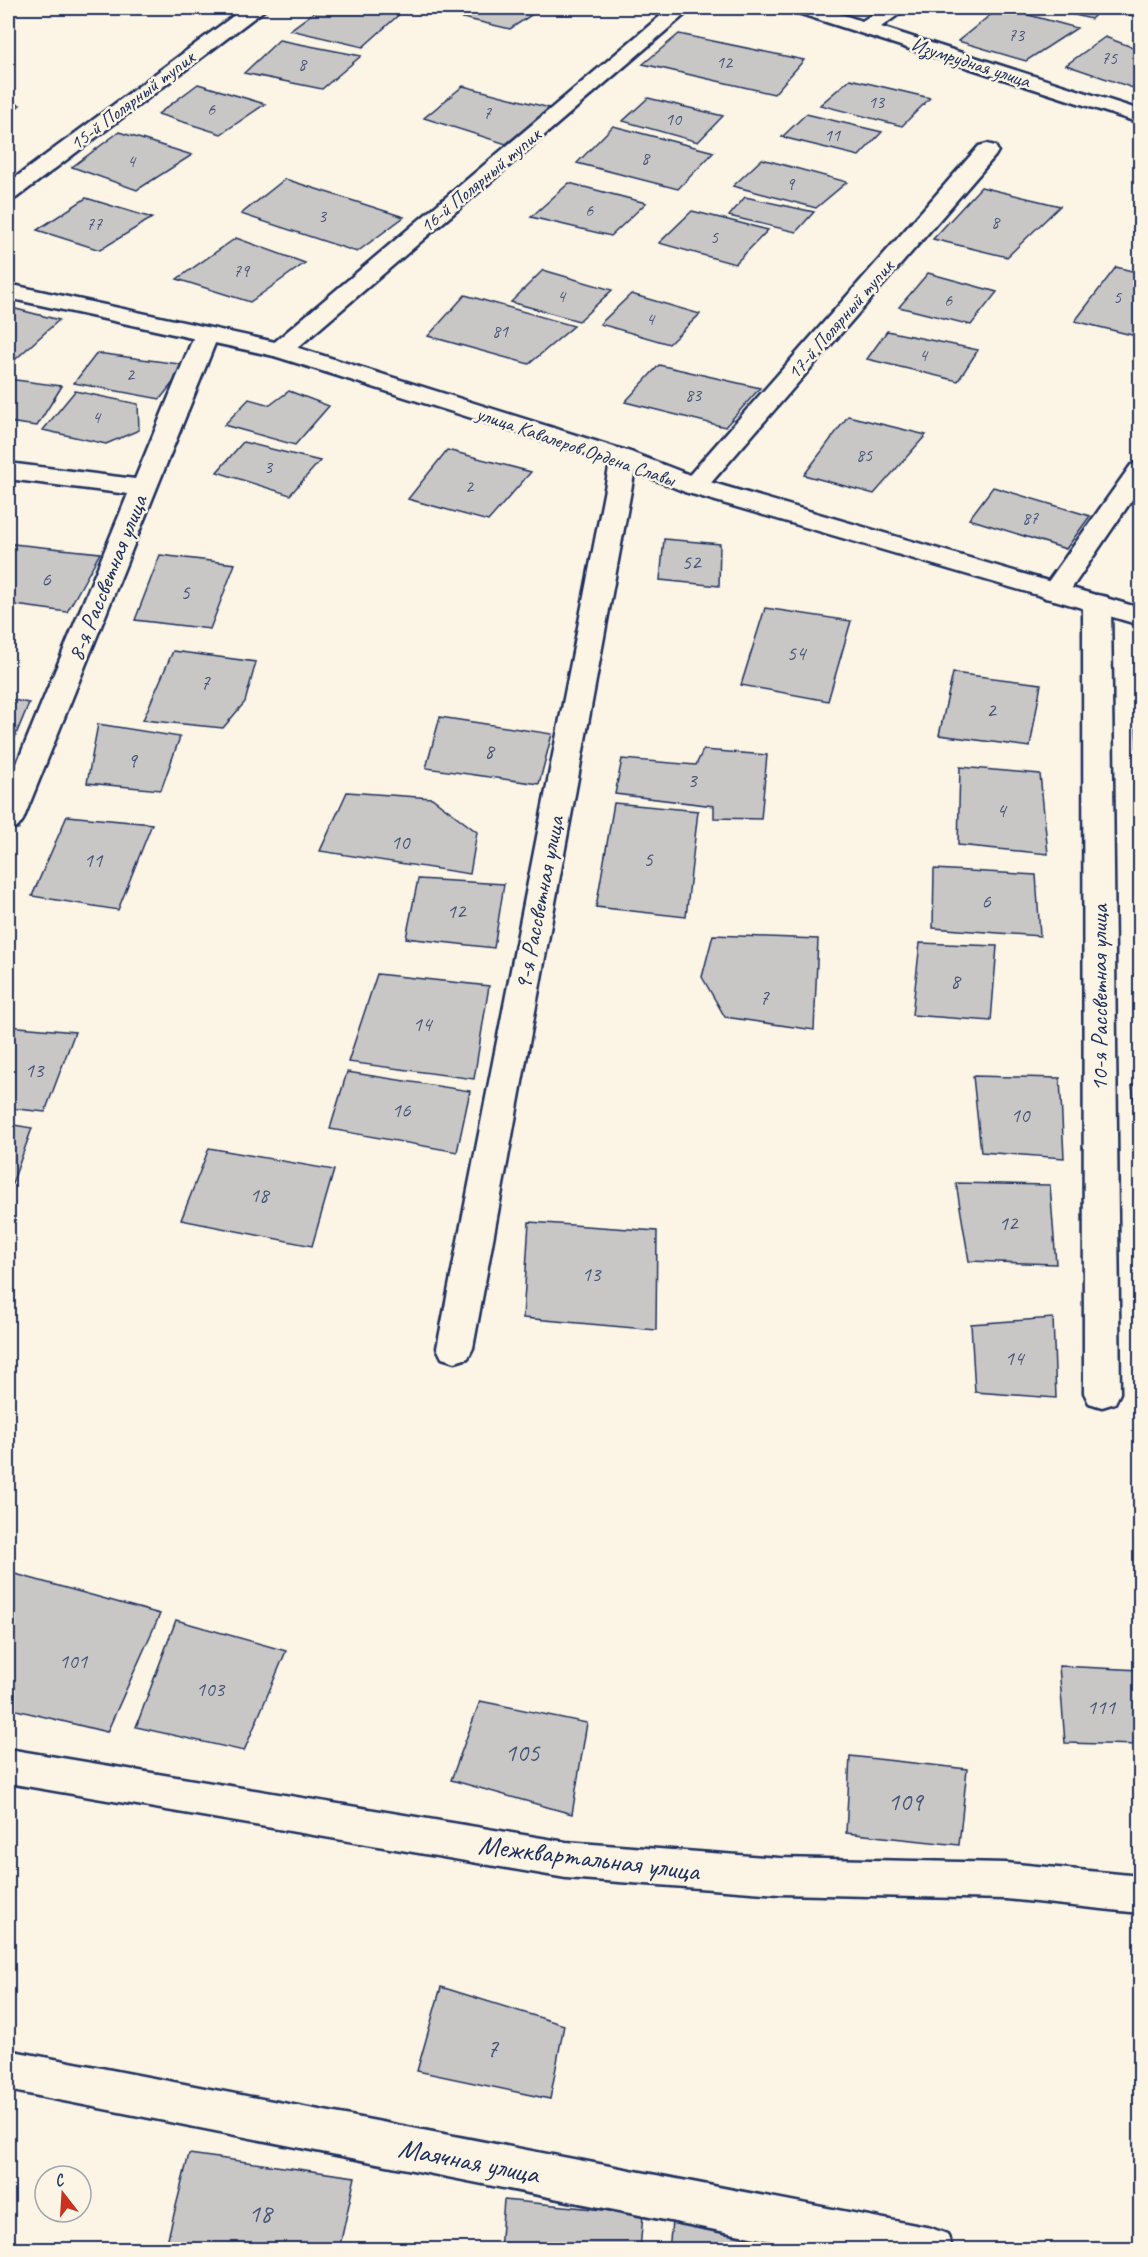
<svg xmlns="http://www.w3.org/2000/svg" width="1148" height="2257" viewBox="0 0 1148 2257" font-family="Caveat,sans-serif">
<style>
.building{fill:#c8c7c6;stroke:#1b2f5e;stroke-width:1.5}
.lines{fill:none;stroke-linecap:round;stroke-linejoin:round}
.minor-casing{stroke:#1b2f5e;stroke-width:5}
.tertiary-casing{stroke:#1b2f5e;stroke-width:5}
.minor{fill:#fcf5e5;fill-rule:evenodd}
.tertiary{fill:#fcf5e5;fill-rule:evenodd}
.labels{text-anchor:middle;stroke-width:5;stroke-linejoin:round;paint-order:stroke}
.far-number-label{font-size:18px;fill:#465578}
.far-street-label{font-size:20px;fill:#1b2f5e;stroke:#fcf5e5}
.number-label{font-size:21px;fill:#465578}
.street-label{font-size:24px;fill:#1b2f5e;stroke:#fcf5e5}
.near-number-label{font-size:26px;fill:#465578}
.near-street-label{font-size:28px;fill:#1b2f5e;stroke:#fcf5e5}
</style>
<rect width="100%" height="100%" fill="#fcf5e5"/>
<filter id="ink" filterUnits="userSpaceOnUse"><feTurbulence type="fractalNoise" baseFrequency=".0167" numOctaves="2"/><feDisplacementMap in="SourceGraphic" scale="12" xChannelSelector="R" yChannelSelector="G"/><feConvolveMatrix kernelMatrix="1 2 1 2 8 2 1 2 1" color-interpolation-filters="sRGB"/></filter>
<g filter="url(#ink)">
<!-- building -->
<path class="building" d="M320,8H387L403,11L363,47L290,30Z
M470,8H542L510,29L459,17Z
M999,8H1003L1077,28L1026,61L958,41Z
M1046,8H1102L1091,19Z
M1135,8H1140V18L1127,14Z
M679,34L804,60L774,94L643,64Z
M1105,37L1140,50V83L1133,88L1066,65Z
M279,40L361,56L322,89L244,73Z
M850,79L930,98L902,126L820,105Z
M198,84L265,104L221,134L158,114Z
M463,86L550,108L506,144L424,118Z
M648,98L723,116L698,142L623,121Z
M8,101L20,105L8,115Z
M806,114L882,132L859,156L782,137Z
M613,126L714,152L678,189L577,163Z
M119,132L192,155L137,190L72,167Z
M762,159L847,182L816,208L733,186Z
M285,179L404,217L357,252L241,214Z
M569,183L646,203L611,236L531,217Z
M981,187L1060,206L1007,257L933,239Z
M745,197L814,212L796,232L729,216Z
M86,198L152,218L100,250L37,230Z
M692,211L768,230L735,264L659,243Z
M236,238L305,263L250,302L177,279Z
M1116,267L1140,273V337L1075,321Z
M543,270L612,290L579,321L511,302Z
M928,273L997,292L971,325L899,307Z
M631,294L700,314L669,344L600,324Z
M465,295L574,326L529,364L428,336Z
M8,307L59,320L8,366Z
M887,331L978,350L958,381L867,359Z
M97,353L187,365L160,399L74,383Z
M659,365L760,388L725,427L625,402Z
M8,379L62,386L37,426L8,422Z
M75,391L138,404L139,430L106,444L43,430Z
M289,391L329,406L295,445L224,425L249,399L270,405Z
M848,416L926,435L874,494L804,475Z
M243,442L320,461L290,495L217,472Z
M447,450L531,472L488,521L408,499Z
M993,487L1090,516L1066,549L969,519Z
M664,539L720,544L719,586L660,580Z
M13,544L100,553L67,612L8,604V553Z
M160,555L235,564L210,629L135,620Z
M765,608L851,621L828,701L741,685Z
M173,651L256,662L245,702L223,728L143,720Z
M953,673L1041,684L1030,747L939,735Z
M1135,688H1140V749L1137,748Z
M8,699L29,703L8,754Z
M440,717L552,734L539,784L426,768Z
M98,724L180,737L161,790L87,783Z
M703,750L767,755L761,819L714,818V806L615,794L622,759L696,765Z
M960,767L1040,774L1048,854L958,845Z
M347,792L432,798L477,832L470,874L320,851Z
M614,803L698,811L686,917L596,907Z
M67,816L152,824L118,910L32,896Z
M934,869L1036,875L1040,936L933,928Z
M418,879L504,884L494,948L406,938Z
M713,935L818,939L814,1030L725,1017L702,977Z
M920,943L997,946L991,1021L912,1015Z
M377,974L489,986L474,1079L348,1062Z
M8,1026L75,1032L45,1112L8,1108Z
M347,1072L470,1091L457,1152L330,1129Z
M973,1076L1060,1078L1064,1158L981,1152Z
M1132,1085L1140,1086V1148Z
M8,1124L32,1128L8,1195Z
M209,1148L334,1170L312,1246L181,1220Z
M956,1183L1050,1185L1056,1264L969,1261Z
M529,1222L657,1231L656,1330L523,1318Z
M1053,1318L1056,1398L975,1392L971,1324Z
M8,1572L160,1614L107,1732L8,1708Z
M176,1620L286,1651L244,1751L136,1727Z
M1059,1666L1140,1670V1745L1065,1743Z
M480,1701L587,1723L572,1814L451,1780Z
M850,1756L967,1769L959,1845L846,1833Z
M441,1987L564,2025L550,2099L417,2071Z
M189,2154L355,2177L339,2250H165Z
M504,2200L643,2214L640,2250H500Z
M673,2212L759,2219L755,2250H669Z"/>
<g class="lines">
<defs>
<path id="minor" d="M244,8H267L16,198L8,200V183Z
M670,8H689L690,10L289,355L280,357L271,355L268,350L271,345Z
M792,8H822L862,21L882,8H905L902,12L881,27L1140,110V123L795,12Z
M987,144L995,146L998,151L995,156L703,492L694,494L685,492L681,486L685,480L979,146Z
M206,329L215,331L218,336L23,820L18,827L8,829V785L128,494L8,479V463L135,479L194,336L197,331Z
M624,450L633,453L637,458L473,1348L468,1358L455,1362L442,1358L437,1348L611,458L615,453Z
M1140,462V488L1065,598L1055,600L1045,598L1041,592L1045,586L1131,465Z
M1097,595L1107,597L1111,603L1120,1393L1115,1403L1102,1407L1089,1403L1084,1393L1083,603L1087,597Z
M8,1749L566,1842L779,1858L1006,1863L1140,1876V1913L1006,1899L779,1894L566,1878L8,1783Z
M8,2050L931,2228L947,2234L953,2250H816L8,2090Z"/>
<path id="tertiary" d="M8,284L289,345L633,453L703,480L1140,608V625L685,492L615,463L274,356L8,298Z"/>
</defs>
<!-- minor casing -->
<use href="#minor" class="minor-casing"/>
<!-- tertiary casing -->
<use href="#tertiary" class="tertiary-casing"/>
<!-- minor -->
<use href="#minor" class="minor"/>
<!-- tertiary -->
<use href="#tertiary" class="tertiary"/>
</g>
</g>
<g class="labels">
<!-- far-number labels -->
<g class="far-number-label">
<text x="1016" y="41">73</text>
<text x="1109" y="64">75</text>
<text x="724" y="68">12</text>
<text x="302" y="70">8</text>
<text x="876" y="108">13</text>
<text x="211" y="115">6</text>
<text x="487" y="119">7</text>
<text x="673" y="125">10</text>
<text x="832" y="141">11</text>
<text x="645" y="164">8</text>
<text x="131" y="167">4</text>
<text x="790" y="190">9</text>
<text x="589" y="216">6</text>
<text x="322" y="222">3</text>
<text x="995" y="228">8</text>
<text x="94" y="230">77</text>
<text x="714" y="243">5</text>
<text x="241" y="277">79</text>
<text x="561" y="302">4</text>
<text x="1117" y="303">5</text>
<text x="948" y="306">6</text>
<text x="650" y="325">4</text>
<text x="500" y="337">81</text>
<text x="923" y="361">4</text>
<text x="130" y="380">2</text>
<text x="693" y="401">83</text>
<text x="96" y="423">4</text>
<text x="864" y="461">85</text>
<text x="268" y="473">3</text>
<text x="469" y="492">2</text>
<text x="1030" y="524">87</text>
</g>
<!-- far-street labels -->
<g class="far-street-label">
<text transform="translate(971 62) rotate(18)" y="7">Изумрудная улица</text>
<text transform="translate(132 100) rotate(-37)" y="7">15-й Полярный тупик</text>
<text transform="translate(480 180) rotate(-40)" y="7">16-й Полярный тупик</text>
<text transform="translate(840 319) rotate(-49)" y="7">17-й Полярный тупик</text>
<text transform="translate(576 446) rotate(19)" y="7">улица Кавалеров Ордена Славы</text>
</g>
<!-- number labels -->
<g class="number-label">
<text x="691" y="569">52</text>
<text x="46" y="586">6</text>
<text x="185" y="599">5</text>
<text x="796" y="660">54</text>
<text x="205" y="689">7</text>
<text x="991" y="717">2</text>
<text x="489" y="758">8</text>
<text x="132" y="767">9</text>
<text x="692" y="787">3</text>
<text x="1001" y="817">4</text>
<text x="400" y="849">10</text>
<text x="648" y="866">5</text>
<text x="93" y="867">11</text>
<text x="986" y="908">6</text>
<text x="456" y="918">12</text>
<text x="955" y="988">8</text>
<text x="764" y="1004">7</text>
<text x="422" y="1031">14</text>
<text x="34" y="1077">13</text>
<text x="401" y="1117">16</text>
<text x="1020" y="1122">10</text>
<text x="259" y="1202">18</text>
<text x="1008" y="1230">12</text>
<text x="591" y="1281">13</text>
<text x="1014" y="1365">14</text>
<text x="73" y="1668">101</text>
<text x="210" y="1696">103</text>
<text x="1101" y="1714">111</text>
</g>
<!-- street labels -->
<g class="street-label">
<text transform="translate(107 578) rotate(-68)" y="8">8-я Рассветная улица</text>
<text transform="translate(539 903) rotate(-79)" y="8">9-я Рассветная улица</text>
<text transform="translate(1099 998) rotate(-90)" y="8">10-я Рассветная улица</text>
</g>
<!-- near-number labels -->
<g class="near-number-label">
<text x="522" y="1761">105</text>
<text x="905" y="1810">109</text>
<text x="492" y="2057">7</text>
<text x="260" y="2222">18</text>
</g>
<!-- near-street labels -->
<g class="near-street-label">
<text transform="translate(589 1857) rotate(7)" y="10">Межквартальная улица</text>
<text transform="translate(469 2160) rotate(11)" y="10">Маячная улица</text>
</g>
</g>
<!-- margin -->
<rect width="1148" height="2257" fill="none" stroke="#fcf5e5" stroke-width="30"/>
<rect x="15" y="15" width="1118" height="2227" fill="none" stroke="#1b2f5e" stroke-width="2" filter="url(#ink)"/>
<!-- north arrow -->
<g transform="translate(63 2194) rotate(343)"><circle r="28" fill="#fcf5e5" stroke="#a2a6af" stroke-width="1.5"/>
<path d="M0-4.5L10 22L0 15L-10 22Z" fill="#c8321e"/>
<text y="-9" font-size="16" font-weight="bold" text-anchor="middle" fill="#1b2f5e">С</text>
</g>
</svg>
